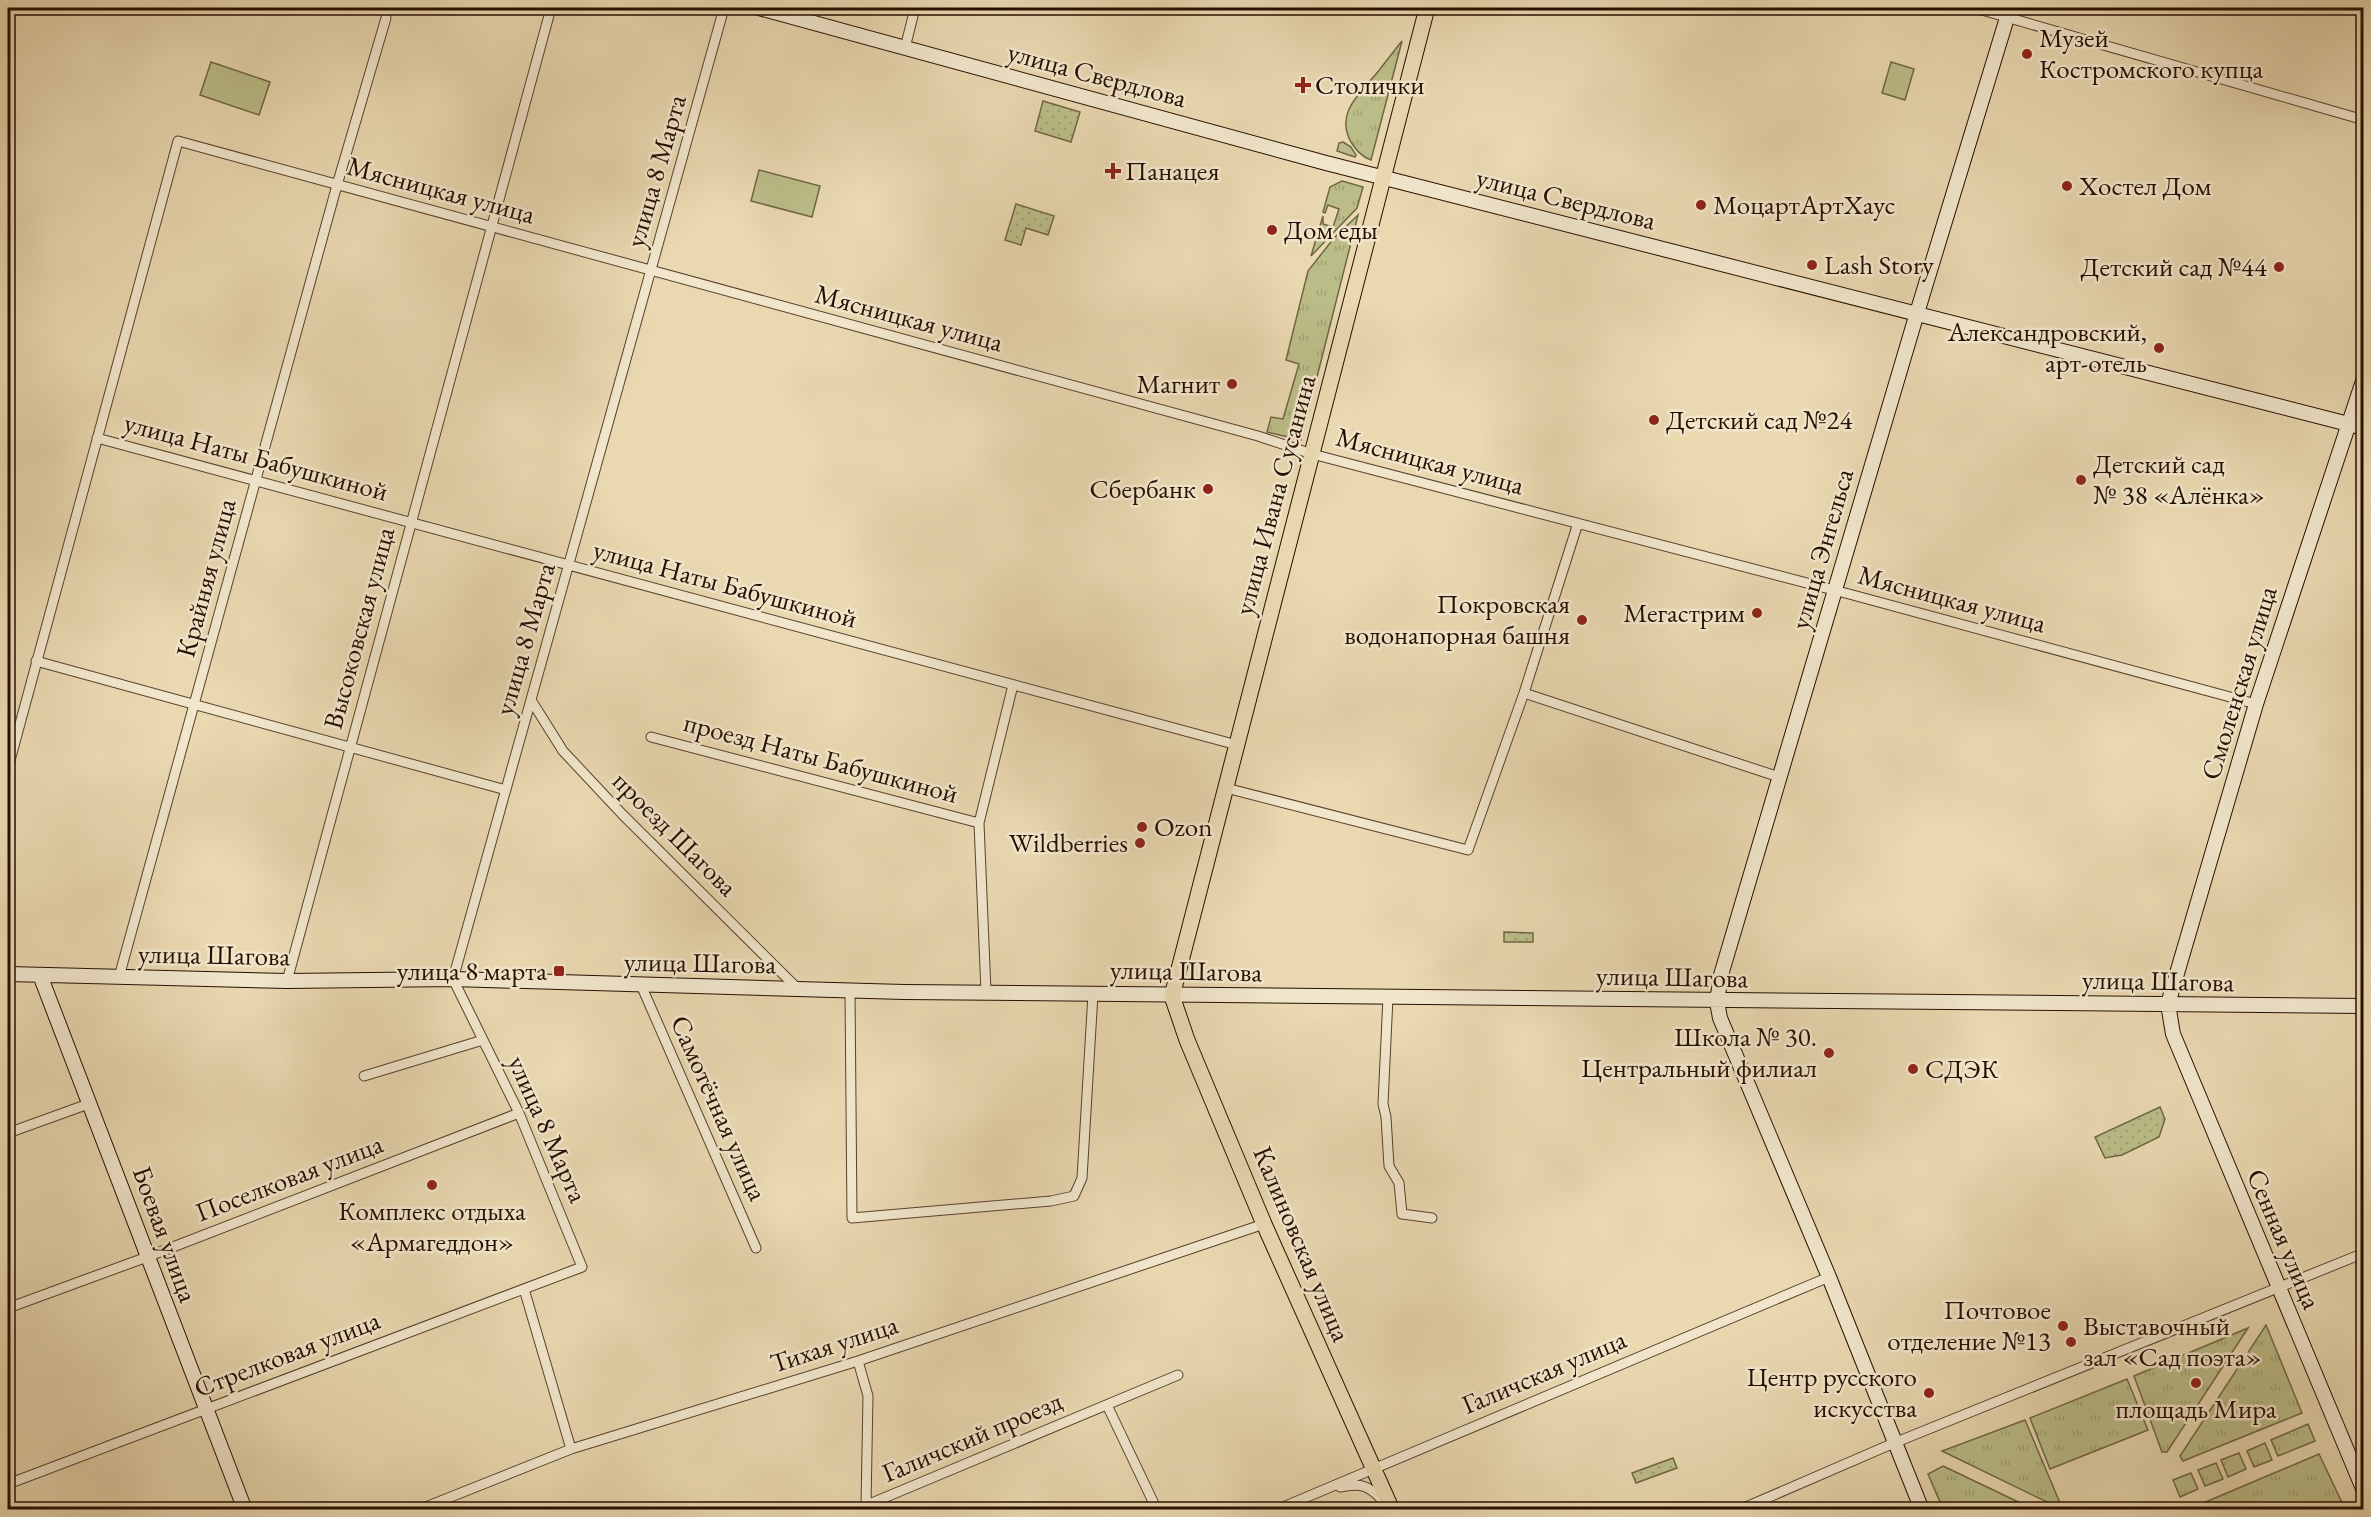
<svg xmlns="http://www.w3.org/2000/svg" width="2371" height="1517" viewBox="0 0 2371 1517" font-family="'EB Garamond',serif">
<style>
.grass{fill:url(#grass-tufts);stroke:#716644;stroke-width:1.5}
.park{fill:url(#park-dots);stroke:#716644;stroke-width:1.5}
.garden{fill:#bbbd88;stroke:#716644;stroke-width:1.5}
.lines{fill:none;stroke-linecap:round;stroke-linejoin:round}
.street-casing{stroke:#58402d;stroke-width:11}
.secondary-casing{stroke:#270e01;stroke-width:16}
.primary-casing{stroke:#270e01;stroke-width:17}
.street{stroke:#f1e6cc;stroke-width:9}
.secondary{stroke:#f1e6cc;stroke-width:14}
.primary{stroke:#e9d8b0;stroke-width:15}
.poi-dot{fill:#8f2418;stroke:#f1e6cc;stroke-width:2}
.labels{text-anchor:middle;stroke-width:5;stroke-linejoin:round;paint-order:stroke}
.poi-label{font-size:27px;fill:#270e01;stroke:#f1e6cc;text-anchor:start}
.street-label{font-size:27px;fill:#270e01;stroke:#f1e6cc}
</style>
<defs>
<pattern id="grass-tufts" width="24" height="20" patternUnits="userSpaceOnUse" patternTransform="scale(1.5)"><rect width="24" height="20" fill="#bbbd88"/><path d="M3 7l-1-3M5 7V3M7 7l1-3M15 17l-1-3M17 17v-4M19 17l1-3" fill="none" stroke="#a1a174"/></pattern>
<pattern id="park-dots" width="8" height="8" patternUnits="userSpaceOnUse" patternTransform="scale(1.5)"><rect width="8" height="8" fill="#bbbd88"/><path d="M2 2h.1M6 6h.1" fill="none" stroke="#a1a174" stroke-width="1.8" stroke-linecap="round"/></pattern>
</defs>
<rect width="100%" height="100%" fill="#e9d8b0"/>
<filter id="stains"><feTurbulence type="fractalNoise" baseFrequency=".00333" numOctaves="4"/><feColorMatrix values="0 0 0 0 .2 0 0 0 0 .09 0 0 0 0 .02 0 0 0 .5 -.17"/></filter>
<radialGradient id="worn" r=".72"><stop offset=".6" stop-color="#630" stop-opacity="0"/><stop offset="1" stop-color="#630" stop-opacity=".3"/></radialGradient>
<!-- grass -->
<path class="grass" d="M1402,41L1371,160C1361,156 1357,151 1351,142C1335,114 1359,94 1376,74C1385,63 1393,52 1402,41Z
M1343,142L1351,147L1356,155L1355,157L1337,151L1339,143Z
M1342,181L1363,187L1357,208L1311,256L1323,216V224L1333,227L1339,209L1328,205L1325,213L1323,212L1330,187Z
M1358,215L1301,440L1267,432L1271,417L1283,419L1299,364L1286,360L1308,271L1334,238Z
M2266,1325L2302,1413L2183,1461L2180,1456Z
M2248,1328L2167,1452H2162L2134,1376Z
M2127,1379L2148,1430L2050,1469L2030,1418Z
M2025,1420L2060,1503L2053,1505L1942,1451Z
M2308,1424L2315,1441L2278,1456L2271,1440Z
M2265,1443L2272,1460L2254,1467L2247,1451Z
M2239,1453L2246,1469L2228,1477L2221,1460Z
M2319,1454L2345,1509H2189Z
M2216,1463L2223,1479L2205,1486L2198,1470Z
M1943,1466L2033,1509H1943L1928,1474Z
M2191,1473L2198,1489L2180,1497L2173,1480Z"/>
<!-- park -->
<path class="park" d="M1043,101L1080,112L1071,142L1035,131Z
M1016,204L1054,216L1048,235L1026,228L1021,245L1005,240Z
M1504,932L1533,933V942H1504Z
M2160,1107L2165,1119L2159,1137L2122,1155L2105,1158L2095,1137Z
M1673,1458L1677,1468L1636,1483L1632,1473Z"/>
<!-- garden -->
<path class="garden" d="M211,62L270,82L259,115L200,95Z
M1891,62L1914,69L1905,100L1882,93Z
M759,170L820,186L812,217L751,201Z"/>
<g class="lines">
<defs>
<path id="street" d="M1975,8L2364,120
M905,48L915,8
M97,438L1237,745
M36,661L506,790
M1524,693L1779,777
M531,700L563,751L622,814L798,989
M651,737L979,823
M8,768L178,141L1258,436L1312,454L1849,594L2256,704
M1226,788L1468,850L1524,693L1578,523
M119,977L337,185L386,18
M287,981L551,8
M641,985L756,1248
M850,990L852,1218L1051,1201L1074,1196L1082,1178L1093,994
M986,992L979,823L1013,685
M1388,997L1383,1104L1386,1117L1389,1166L1399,1183L1402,1214L1432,1218
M364,1076L483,1040
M8,1133L91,1103
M524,1289L571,1449
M8,1308L147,1257L519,1113
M858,1361L868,1396L866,1505
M1107,1405L1157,1510
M8,1484L582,1267L519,1113L453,979L724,8
M1340,1487C1361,1483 1369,1485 1383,1501
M418,1510L571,1449L858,1361L1264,1224
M855,1510L1178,1375
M1276,1510L1829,1277
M1739,1510L1894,1443L2364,1253"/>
<path id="secondary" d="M759,8L1326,163L2364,428
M2364,378L2256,704L2168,1004L2173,1034L2364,1491
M8,974L287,981L453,979L904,992L2364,1006
M40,975L245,1510
M1922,1510L1829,1277L1720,1018L1717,1002L1721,975L1917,313L2010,8"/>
<path id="primary" d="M1392,1510L1264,1224L1187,1040L1172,996L1427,8"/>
</defs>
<!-- street casing -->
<use href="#street" class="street-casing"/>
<!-- secondary casing -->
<use href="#secondary" class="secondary-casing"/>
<!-- primary casing -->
<use href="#primary" class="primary-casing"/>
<!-- street -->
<use href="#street" class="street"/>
<!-- secondary -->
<use href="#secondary" class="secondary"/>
<!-- primary -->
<use href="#primary" class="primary"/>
</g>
<!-- markers -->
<g class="poi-dot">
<circle cx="2027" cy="54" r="6"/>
<path d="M1300 76h6v6h6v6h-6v6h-6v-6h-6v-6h6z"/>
<path d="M1110 162h6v6h6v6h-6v6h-6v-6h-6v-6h6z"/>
<circle cx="2067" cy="186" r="6"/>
<circle cx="1701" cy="205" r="6"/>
<circle cx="1272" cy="230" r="6"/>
<circle cx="1812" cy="265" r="6"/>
<circle cx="2279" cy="267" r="6"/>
<circle cx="2159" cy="348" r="6"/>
<circle cx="1232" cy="384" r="6"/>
<circle cx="1654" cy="420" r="6"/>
<circle cx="2081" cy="480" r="6"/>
<circle cx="1208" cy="489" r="6"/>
<circle cx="1757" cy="613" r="6"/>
<circle cx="1582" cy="620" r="6"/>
<circle cx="1142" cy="827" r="6"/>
<circle cx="1140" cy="843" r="6"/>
<rect x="553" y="965" width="12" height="12" rx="3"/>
<circle cx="1829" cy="1053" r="6"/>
<circle cx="1913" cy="1069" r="6"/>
<circle cx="432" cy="1185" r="6"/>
<circle cx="2063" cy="1326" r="6"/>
<circle cx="2071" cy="1342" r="6"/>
<circle cx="2196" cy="1383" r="6"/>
<circle cx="1929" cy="1393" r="6"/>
</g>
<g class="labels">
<!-- poi labels -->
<g class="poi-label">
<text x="2039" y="47">Музей<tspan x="2039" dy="31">Костромского купца</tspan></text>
<text x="1315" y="94">Столички</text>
<text x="1125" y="180">Панацея</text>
<text x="2079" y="195">Хостел Дом</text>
<text x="1713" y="214">МоцартАртХаус</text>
<text x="1284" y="239">Дом еды</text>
<text x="1824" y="274">Lash Story</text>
<text x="2267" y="276" text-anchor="end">Детский сад №44</text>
<text x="2147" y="341" text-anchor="end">Александровский,<tspan x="2147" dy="31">арт-отель</tspan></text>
<text x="1220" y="393" text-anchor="end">Магнит</text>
<text x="1666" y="429">Детский сад №24</text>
<text x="2093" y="473">Детский сад<tspan x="2093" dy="31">№ 38 «Алёнка»</tspan></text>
<text x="1196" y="498" text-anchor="end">Сбербанк</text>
<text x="1570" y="613" text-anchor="end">Покровская<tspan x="1570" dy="31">водонапорная башня</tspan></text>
<text x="1745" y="622" text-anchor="end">Мегастрим</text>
<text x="1154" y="836">Ozon</text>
<text x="1128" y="852" text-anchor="end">Wildberries</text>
<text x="547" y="980" text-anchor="end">улица 8 марта</text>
<text x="1817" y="1046" text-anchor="end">Школа № 30.<tspan x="1817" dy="31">Центральный филиал</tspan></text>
<text x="1925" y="1078">СДЭК</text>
<text x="432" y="1220" text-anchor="middle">Комплекс отдыха<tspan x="432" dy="31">«Армагеддон»</tspan></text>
<text x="2051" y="1319" text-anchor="end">Почтовое<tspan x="2051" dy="31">отделение №13</tspan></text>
<text x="2083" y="1335">Выставочный<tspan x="2083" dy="31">зал «Сад поэта»</tspan></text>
<text x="1917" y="1386" text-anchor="end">Центр русского<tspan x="1917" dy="31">искусства</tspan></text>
<text x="2196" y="1418" text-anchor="middle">площадь Мира</text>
</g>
<!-- street labels -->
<g class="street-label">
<text transform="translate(1097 75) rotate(15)" y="9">улица Свердлова</text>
<text transform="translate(656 171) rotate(-74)" y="9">улица 8 Марта</text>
<text transform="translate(441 190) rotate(15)" y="9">Мясницкая улица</text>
<text transform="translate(1566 199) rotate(14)" y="9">улица Свердлова</text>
<text transform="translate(909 318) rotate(15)" y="9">Мясницкая улица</text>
<text transform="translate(256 457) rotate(15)" y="9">улица Наты Бабушкиной</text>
<text transform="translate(1430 461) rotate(15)" y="9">Мясницкая улица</text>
<text transform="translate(1275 495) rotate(-75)" y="9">улица Ивана Сусанина</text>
<text transform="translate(1822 549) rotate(-74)" y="9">улица Энгельса</text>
<text transform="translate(206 578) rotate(-75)" y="9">Крайняя улица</text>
<text transform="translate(725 584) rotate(15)" y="9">улица Наты Бабушкиной</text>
<text transform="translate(1952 599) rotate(15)" y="9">Мясницкая улица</text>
<text transform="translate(359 628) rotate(-75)" y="9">Высоковская улица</text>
<text transform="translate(525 639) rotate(-74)" y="9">улица 8 Марта</text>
<text transform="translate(2239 683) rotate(-73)" y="9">Смоленская улица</text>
<text transform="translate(821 758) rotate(15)" y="9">проезд Наты Бабушкиной</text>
<text transform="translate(675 834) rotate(45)" y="9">проезд Шагова</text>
<text transform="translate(214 955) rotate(1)" y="9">улица Шагова</text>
<text transform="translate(700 963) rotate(1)" y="9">улица Шагова</text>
<text transform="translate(1186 971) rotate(1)" y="9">улица Шагова</text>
<text transform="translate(1672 977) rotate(1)" y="9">улица Шагова</text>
<text transform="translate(2158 981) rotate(1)" y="9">улица Шагова</text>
<text transform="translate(719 1108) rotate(66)" y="9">Самотёчная улица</text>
<text transform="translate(548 1129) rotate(66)" y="9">улица 8 Марта</text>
<text transform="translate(289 1178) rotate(-21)" y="9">Поселковая улица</text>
<text transform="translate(165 1234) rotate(70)" y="9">Боевая улица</text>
<text transform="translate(2284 1239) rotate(67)" y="9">Сенная улица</text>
<text transform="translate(1302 1244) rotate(67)" y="9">Калиновская улица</text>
<text transform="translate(834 1344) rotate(-18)" y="9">Тихая улица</text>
<text transform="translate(287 1354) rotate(-21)" y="9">Стрелковая улица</text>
<text transform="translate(1544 1372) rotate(-23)" y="9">Галичская улица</text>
<text transform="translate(972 1437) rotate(-23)" y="9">Галичский проезд</text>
</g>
</g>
<!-- margin -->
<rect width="2371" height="1517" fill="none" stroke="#e9d8b0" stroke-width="30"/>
<rect x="9" y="9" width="2353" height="1499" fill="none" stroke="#270e01" stroke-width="3"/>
<rect x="15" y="15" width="2341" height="1487" fill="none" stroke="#270e01" stroke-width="1.5"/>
<rect width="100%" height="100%" filter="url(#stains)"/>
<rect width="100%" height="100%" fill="url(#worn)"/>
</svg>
